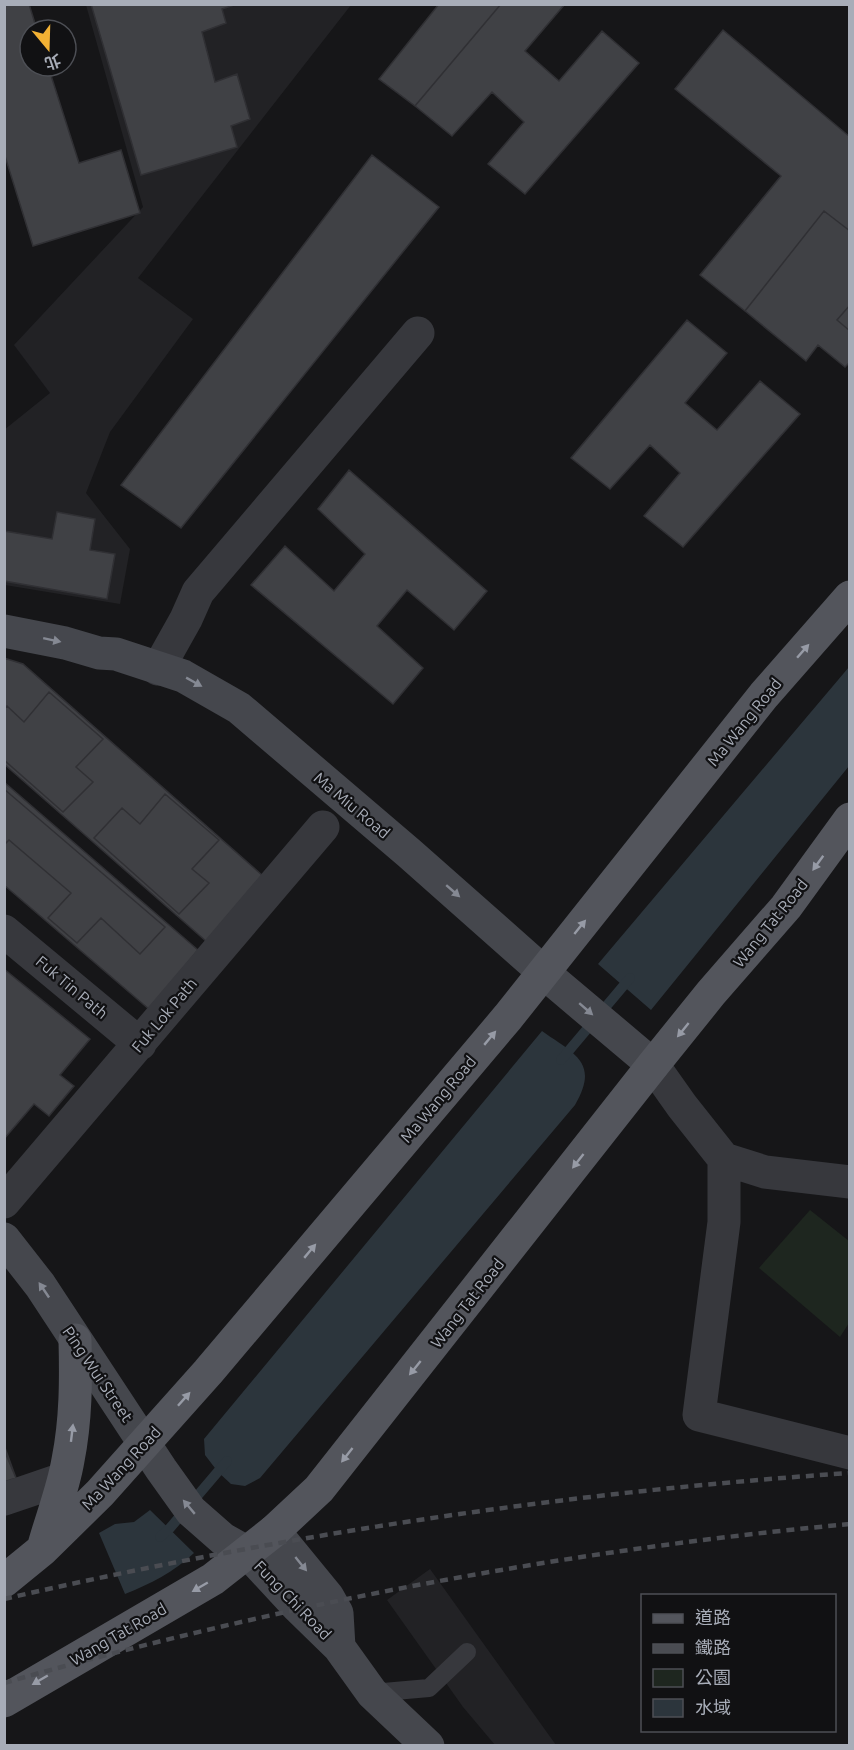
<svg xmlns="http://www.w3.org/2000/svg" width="854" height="1750" viewBox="0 0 854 1750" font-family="Ubuntu,'Noto Sans TC',sans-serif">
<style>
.built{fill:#222225}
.green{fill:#1e261f}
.water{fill:#2c353c}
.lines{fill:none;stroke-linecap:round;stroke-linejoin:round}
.stream{stroke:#2c353c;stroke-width:10}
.building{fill:#404145;stroke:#303034;stroke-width:1.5}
.lane{stroke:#37383d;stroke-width:18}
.street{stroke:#37383d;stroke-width:33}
.secondary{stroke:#45474d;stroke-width:33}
.primary{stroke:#53555c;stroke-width:33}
.rail{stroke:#4a4c52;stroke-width:4.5;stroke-dasharray:8 6;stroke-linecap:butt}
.oneway{fill:#858993}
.oneway2{fill:#979ba6}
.labels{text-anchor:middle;stroke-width:4.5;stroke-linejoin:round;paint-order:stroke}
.street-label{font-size:16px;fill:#a8adb8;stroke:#111113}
</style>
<rect width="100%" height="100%" fill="#161618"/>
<!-- built -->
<path class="built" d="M86,5H351L138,278L193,319L110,432L86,493L130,549L120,604L5,585L4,430L50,393L14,345L143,207Z
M430,1569L556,1745H495L463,1707L387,1600Z"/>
<!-- green -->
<path class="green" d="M810,1210L849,1241V1323L840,1337L759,1268Z"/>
<!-- water -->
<path class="water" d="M849,667V766L651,1010L598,964Z
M542,1031C574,1054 600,1062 575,1105L260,1478L245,1486L231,1484L218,1472L205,1455L204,1439Z
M150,1510L194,1553C174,1572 150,1584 125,1594L99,1533L115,1524L134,1522Z"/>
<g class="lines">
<!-- stream -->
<path class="stream" d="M561,1060L630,978
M160,1537L170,1528L227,1461"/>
</g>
<!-- building -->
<path class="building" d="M4,4H29L37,30H30V66H48L79,163L121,150L140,213L33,246L4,153Z
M91,4H237L222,9L226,23L202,32L215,82L237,74L250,119L231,126L237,147L141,175Z
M439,4H501L415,106L379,79Z
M501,4H565L525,51L559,81L602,31L639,63L525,194L488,164L524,122L492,92L452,136L415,106Z
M723,30L850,137V231L824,211L745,311L700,275L781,176L675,89Z
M372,155L439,207L181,528L121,485Z
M824,211L850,231V305L837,320L850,331V362L845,367L818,345L806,361L745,311Z
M850,305V331L837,320Z
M687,320L727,353L685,403L717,430L760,381L800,414L683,547L644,516L680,473L650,445L610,489L571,458Z
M349,470L487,591L454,630L407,590L377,626L423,668L393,704L251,585L285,546L334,591L365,554L318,509Z
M57,512L95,519L90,550L115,554L107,599L4,581V531L52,539Z
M4,658L23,664L263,876L207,942L4,764Z
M49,692L103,739L76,767L93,782L63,812L4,760V709L7,706L24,722Z
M4,782L198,950L150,1010L4,885Z
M4,789L165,927L140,954L101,918L77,943L48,918L71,893L9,840L4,845Z
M165,794L219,840L192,869L209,883L179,914L94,838L122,808L140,824Z
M4,969L90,1039L60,1075L74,1086L49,1116L34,1104L4,1139Z
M4,1445L16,1478L4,1482Z
M4,1450L16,1478L4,1482Z"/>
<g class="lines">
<!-- lane -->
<path class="lane" d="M372,1693L429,1688L467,1652"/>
<!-- street -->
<path class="street" d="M158,669L186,619L198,592L418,333
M4,931L140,1044
M653,1065L682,1106L724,1159L765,1172L850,1182
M724,1159V1222L699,1415L850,1453
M4,1202L323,827
M4,1499L63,1479"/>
<!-- secondary -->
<path class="secondary" d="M4,631L65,643L99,653L116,654L183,676L239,708L409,853L557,984L653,1065
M4,1239L40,1285L161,1469L191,1511L223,1539L248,1553L298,1607L339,1647L372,1693L428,1746
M274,1531L328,1597L337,1613L339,1647"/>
<!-- primary -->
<path class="primary" d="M43,1549C51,1519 63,1490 68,1460C76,1420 76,1380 75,1340
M4,1581L42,1550L100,1493L208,1372L508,1017L764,695L850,597
M4,1701L213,1579L274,1531L319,1489L653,1065L711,993L786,907L850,819"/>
<!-- rail -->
<path class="rail" d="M4,1599C283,1535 565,1492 850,1473
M4,1683C277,1605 567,1550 850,1524"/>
</g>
<!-- one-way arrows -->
<defs><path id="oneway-solid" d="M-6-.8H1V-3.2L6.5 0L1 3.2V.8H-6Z" transform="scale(1.5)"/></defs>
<g class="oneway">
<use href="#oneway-solid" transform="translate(52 640) rotate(12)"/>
<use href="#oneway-solid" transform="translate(194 682) rotate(29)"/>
<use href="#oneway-solid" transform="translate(453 891) rotate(41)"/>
<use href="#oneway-solid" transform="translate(586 1009) rotate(41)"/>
<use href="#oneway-solid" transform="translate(44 1290) rotate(-124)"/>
<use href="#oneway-solid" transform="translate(189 1507) rotate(-130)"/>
<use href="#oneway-solid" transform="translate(301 1564) rotate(51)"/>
</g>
<g class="oneway2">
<use href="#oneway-solid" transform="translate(803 651) rotate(-49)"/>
<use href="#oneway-solid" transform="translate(818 863) rotate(126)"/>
<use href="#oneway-solid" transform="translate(580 927) rotate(-51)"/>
<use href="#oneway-solid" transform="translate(683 1030) rotate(129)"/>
<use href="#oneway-solid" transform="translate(490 1038) rotate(-50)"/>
<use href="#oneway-solid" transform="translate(578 1161) rotate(128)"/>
<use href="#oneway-solid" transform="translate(310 1251) rotate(-50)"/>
<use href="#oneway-solid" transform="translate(415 1368) rotate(129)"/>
<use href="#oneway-solid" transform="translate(184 1399) rotate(-48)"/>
<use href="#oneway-solid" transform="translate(72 1433) rotate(-83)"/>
<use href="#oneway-solid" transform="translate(347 1455) rotate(128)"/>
<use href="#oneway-solid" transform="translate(200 1587) rotate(150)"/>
<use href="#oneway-solid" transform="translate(40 1680) rotate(150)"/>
</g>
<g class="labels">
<!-- street labels -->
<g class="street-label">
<text transform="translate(744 722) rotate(-51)" y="6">Ma Wang Road</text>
<text transform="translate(352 805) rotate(40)" y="6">Ma Miu Road</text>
<text transform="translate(770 923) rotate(-51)" y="6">Wang Tat Road</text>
<text transform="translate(72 987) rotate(40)" y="6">Fuk Tin Path</text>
<text transform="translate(164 1015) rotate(-50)" y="6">Fuk Lok Path</text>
<text transform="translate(438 1099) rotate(-50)" y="6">Ma Wang Road</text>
<text transform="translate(467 1303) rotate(-52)" y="6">Wang Tat Road</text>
<text transform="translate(98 1374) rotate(56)" y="6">Ping Wui Street</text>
<text transform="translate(121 1468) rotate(-47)" y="6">Ma Wang Road</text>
<text transform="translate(293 1600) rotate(46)" y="6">Fung Chi Road</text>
<text transform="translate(118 1634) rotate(-30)" y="6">Wang Tat Road</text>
</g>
</g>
<!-- border -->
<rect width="854" height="1750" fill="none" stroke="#a8adb8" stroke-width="12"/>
<!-- legend -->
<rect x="641" y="1594" width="195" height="138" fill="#111113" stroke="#4d4f55" stroke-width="1.5"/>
<rect x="653" y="1614" width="30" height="9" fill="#53555c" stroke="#4d4f55" stroke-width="1.5"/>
<text x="695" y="1624" font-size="18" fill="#a8adb8">道路</text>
<rect x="653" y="1644" width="30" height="9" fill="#4a4c52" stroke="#4d4f55" stroke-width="1.5"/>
<text x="695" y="1654" font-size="18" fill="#a8adb8">鐵路</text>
<rect x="653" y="1669" width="30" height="18" fill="#1e261f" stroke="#4d4f55" stroke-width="1.5"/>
<text x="695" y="1684" font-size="18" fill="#a8adb8">公園</text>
<rect x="653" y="1699" width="30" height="18" fill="#2c353c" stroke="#4d4f55" stroke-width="1.5"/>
<text x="695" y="1714" font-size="18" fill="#a8adb8">水域</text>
<!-- north arrow -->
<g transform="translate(48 48) rotate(161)"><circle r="28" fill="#111113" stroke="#4d4f55" stroke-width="1.5"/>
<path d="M0-4.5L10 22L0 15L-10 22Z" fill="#f2b134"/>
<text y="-9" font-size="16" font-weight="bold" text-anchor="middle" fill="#a8adb8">北</text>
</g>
</svg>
